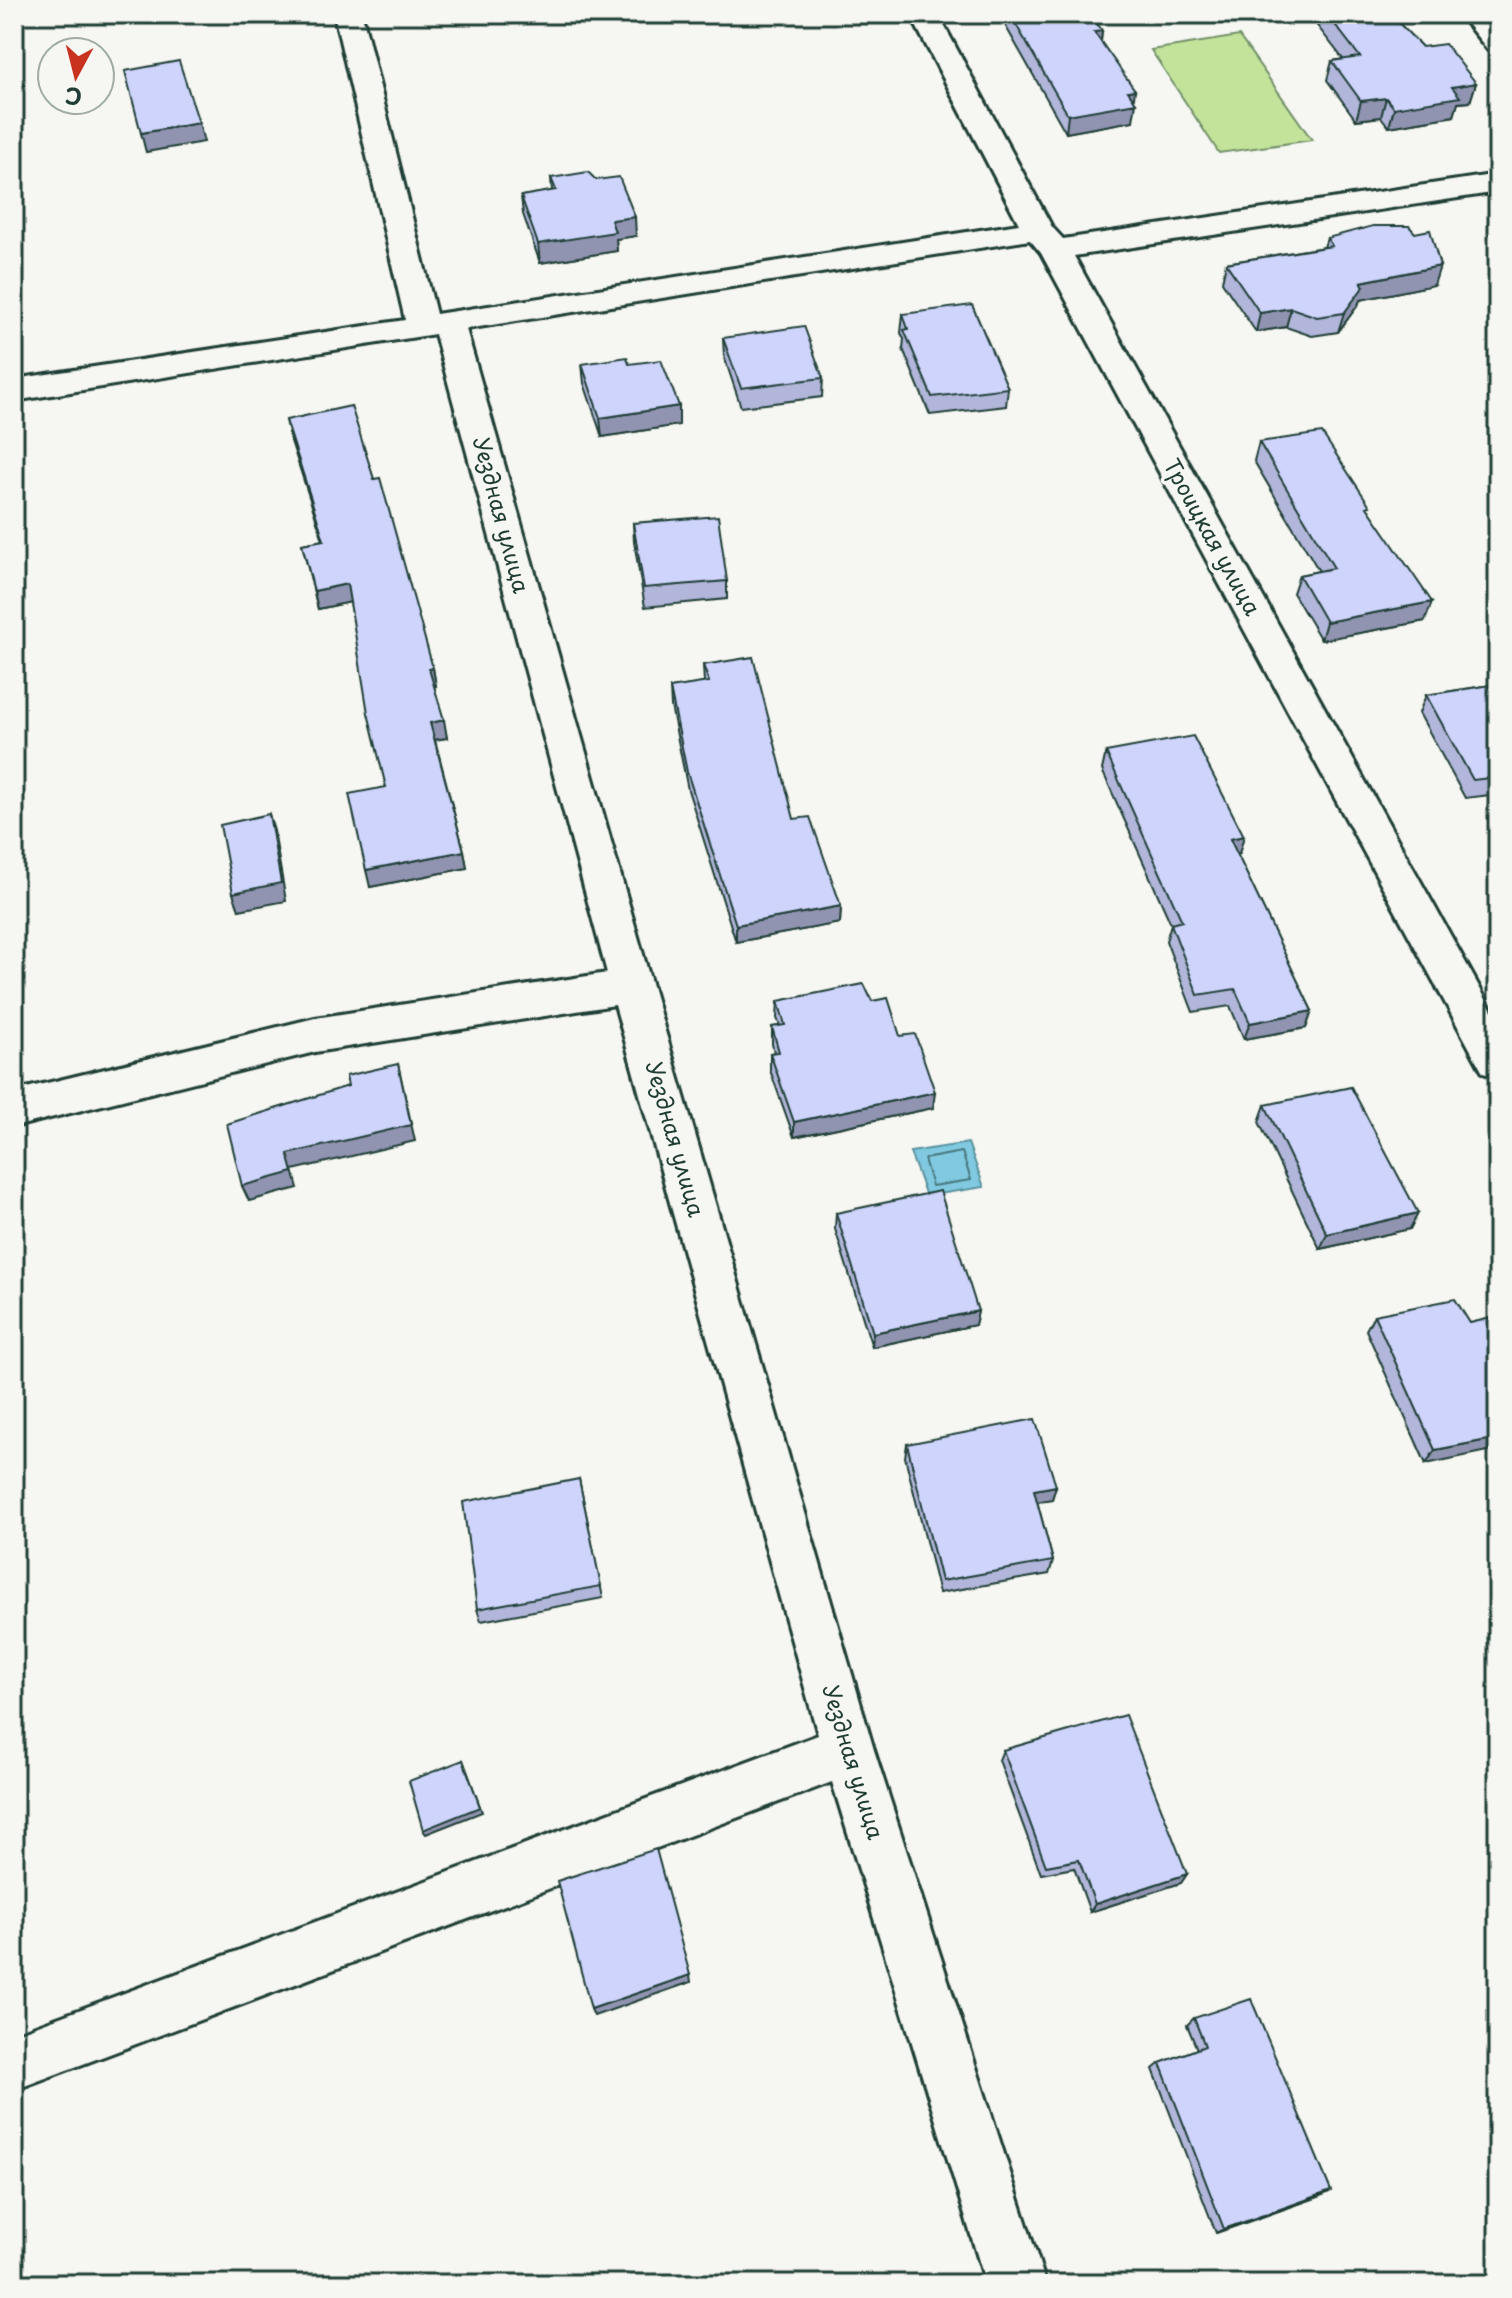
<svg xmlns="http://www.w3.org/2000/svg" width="1512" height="2298" viewBox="0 0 1512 2298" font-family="'Playpen Sans',sans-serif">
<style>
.green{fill:#c3e39b;stroke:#719068;stroke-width:2}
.water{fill:#80c9e1;stroke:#59919c;stroke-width:2}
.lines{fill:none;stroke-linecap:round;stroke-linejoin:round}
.shore{stroke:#467579;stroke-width:2}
.street-casing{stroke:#1f3d34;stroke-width:6}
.street{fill:#f6f6f2;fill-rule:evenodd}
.wall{fill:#b2b6da;stroke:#1f3d34;stroke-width:2}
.shaded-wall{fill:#9194b1;stroke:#1f3d34;stroke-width:2}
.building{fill:#cfd4fd;stroke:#1f3d34;stroke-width:2}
.labels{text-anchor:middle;stroke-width:7;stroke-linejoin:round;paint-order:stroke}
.street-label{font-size:22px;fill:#1f3d34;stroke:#f6f6f2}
</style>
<rect width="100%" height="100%" fill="#f6f6f2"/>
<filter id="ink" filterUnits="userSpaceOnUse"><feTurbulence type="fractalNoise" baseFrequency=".0125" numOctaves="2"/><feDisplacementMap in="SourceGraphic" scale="16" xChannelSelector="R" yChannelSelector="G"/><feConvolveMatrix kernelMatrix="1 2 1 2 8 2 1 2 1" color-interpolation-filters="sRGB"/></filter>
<g filter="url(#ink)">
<!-- green -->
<path class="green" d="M1239,36L1312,140L1219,153L1151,50Z"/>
<!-- water -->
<path class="water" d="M968,1143L984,1187L926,1196L910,1152Z"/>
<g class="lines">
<!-- shore -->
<path class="shore" d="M962,1152L971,1180L932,1186L924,1159Z"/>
<defs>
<path id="street" d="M334,14H362L436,314L1019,224L910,14H938L1052,227L1063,239L1498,174V192L1074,256L1498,1021V1078L1483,1073L1041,253L1030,240L466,329L652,986L874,1750L1046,2284H986L832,1782L14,2090V2034L818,1735L615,1005L315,1052L14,1127V1091L315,1018L607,973L435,334L14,401V379L405,320Z
M1459,14H1488L1498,26V52L1488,50Z"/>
</defs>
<!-- street casing -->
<use href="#street" class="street-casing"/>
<!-- street -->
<use href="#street" class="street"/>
</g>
<!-- wall -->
<path class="wall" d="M1006,14H1091L1102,31L1101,42L1133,99V121L1066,133L1005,25Z
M1308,14H1390L1422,47L1476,83L1470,102L1458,103L1454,116L1389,127L1381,117L1356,120L1327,80L1332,61L1343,59Z
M551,178L636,236L616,239L617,251L540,263L523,214L521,196L552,191Z
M1498,210V245L1490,234Z
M1327,238L1434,285L1360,300L1358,305L1338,332L1312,336L1286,327L1256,332L1222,282L1226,263L1324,247Z
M903,314L1008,388L1006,406L930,415L903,349L904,339L901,333Z
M723,338L823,378L822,397L741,407L724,356Z
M582,364H629L679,406V425L602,437L584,383Z
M286,420L433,668L436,686H434L447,738L435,740L464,851L467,868L370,887L386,787L350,602L318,609L302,544L323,540L290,438Z
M1259,442L1369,510L1425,621L1321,640L1293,593L1299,575L1319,571L1254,461Z
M633,523L727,581V599L645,607L634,542Z
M703,665L794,819L841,906L840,923L736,942L688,790L671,706L670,688L704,683Z
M1498,684V794L1465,798L1419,713L1426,695Z
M1106,752L1239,854H1237L1312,1011L1306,1028L1244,1039L1230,1006L1193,1012L1166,941L1171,924L1102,770Z
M778,1001H872L900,1036L933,1108L794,1137L770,1070V1053L774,1052L772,1044V1027L780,1026L777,1018Z
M1265,1105L1418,1213L1410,1229L1320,1249L1259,1122Z
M836,1213L978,1311L975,1325L872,1347L835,1229Z
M1374,1315L1470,1323L1498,1331V1373L1426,1464L1366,1330Z
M907,1444L1056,1486L1052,1499L1037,1501L1053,1561L1049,1574L939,1593L905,1457Z
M579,1479L603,1598L481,1621L477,1609Z
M1003,1750L1187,1874L1181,1883L1090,1912L1074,1868L1041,1874L999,1760Z
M1194,2018L1321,2196L1216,2233L1153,2069L1160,2063L1197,2049L1187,2025Z"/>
<!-- shaded-wall -->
<path class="shaded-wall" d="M1102,31L1100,49L1094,32Z
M1476,83L1470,102L1458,103L1454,116L1389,127L1394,108L1452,87Z
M1135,90L1133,104L1136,103L1133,121L1066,133L1068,115L1128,91Z
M1386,98L1381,117L1356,120L1361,101Z
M199,123L204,142L146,152L141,133Z
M635,217L636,236L616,239L617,251L540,263L538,244L611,220Z
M1440,266L1434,285L1360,300L1358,305L1338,332L1344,313L1361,282Z
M1291,308L1286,327L1256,332L1260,313Z
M679,406V425L602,437L600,418Z
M347,584L351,602L318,609L314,591Z
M1432,602L1425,621L1321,640L1326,622Z
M433,668L436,686L432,687L429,669Z
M444,720L447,738L433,740L430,723Z
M269,814L274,831L286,901L239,910L233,893Z
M1244,836L1239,854L1225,856L1230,839Z
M464,851L467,868L370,887L366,870Z
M841,906L840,923L736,942V925Z
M1312,1011L1306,1028L1244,1039L1250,1023Z
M398,1064L415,1141L293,1170L298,1188L249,1201L242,1186L288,1154Z
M935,1092L933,1108L794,1137V1122Z
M1418,1213L1410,1229L1320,1249L1327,1234Z
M978,1311L975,1325L872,1347L873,1333Z
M1498,1360V1373L1482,1376L1492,1362Z
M1498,1438V1449L1426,1464L1435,1450Z
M1056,1486L1052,1499L1031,1503L1034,1490Z
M463,1760L482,1812L426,1834L423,1830Z
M1187,1874L1181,1883L1090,1912L1095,1904Z
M690,1975L691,1982L594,2016L591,2009Z
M1331,2191L1321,2196L1216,2233L1224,2229Z"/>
<!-- building -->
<path class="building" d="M1010,14H1091L1102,31L1094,32L1135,90L1128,91L1136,103L1068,115Z
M1327,14H1390L1422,47L1445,44L1476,83L1452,87L1460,97L1394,108L1386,98L1361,101L1332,61L1360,57Z
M179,61L199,123L141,133L125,71Z
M588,172L596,180L619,177L635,217L611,220L615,232L538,244L521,196L556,190L551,178Z
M1373,226H1409L1415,233L1430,230L1440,266L1361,282L1364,286L1344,313L1317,317L1291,308L1260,313L1226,263L1332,246L1327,238Z
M972,305L1008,388L932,397L904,330L908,329L903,314Z
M804,326L823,378L741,388L723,338Z
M627,357L629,364L661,360L679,406L600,418L582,364Z
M351,406L374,479L380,478L433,668L429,669L444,720L430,723L464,851L366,870L349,794L386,787L368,713L347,584L314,591L302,544L324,540L286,420Z
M1322,433L1370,506L1367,507L1432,602L1326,622L1299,575L1334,568L1259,442Z
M718,516L727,581L644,588L633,523Z
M753,657L794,819L810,817L841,906L736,925L687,772L670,688L709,682L703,665Z
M1498,684V777L1473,780L1426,695Z
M1193,736L1244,836L1230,839L1312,1011L1250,1023L1235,989L1198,995L1171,924L1182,921L1106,752Z
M269,814L281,883L233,893L220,825Z
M864,984L872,1001L888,998L900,1036L915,1034L935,1092L794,1122L770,1053L779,1052L772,1027L785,1025L778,1001Z
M398,1064L411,1125L288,1154L293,1172L242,1186L227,1124L348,1086L346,1076Z
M1351,1087L1418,1213L1327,1234L1265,1105Z
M940,1191L978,1311L873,1333L836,1213Z
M1455,1299L1470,1323L1491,1318L1498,1331V1360L1492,1362L1498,1375V1438L1435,1450L1374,1315Z
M1035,1419L1056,1486L1034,1490L1053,1561L941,1581L907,1444Z
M579,1479L601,1586L477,1609L463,1502Z
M1125,1715L1187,1874L1095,1904L1079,1860L1046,1866L1003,1750Z
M463,1760L480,1807L423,1830L409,1781Z
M656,1849L690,1975L591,2009L557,1881Z
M1251,1999L1331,2191L1224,2229L1160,2063L1205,2046L1194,2018Z
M800,2279L801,2284H786Z"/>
</g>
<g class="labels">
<!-- street labels -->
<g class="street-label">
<text transform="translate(501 515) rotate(75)" y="8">Уездная улица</text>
<text transform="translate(1212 537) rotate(61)" y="8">Троицкая улица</text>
<text transform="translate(675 1139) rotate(74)" y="8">Уездная улица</text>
<text transform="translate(853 1762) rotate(73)" y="8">Уездная улица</text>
</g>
</g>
<!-- margin -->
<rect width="1512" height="2298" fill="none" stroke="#f6f6f2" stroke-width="48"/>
<rect x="24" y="24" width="1464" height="2250" fill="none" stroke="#1f3d34" stroke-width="3" filter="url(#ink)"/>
<!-- north arrow -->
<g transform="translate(76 76) rotate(187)"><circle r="38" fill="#f6f6f2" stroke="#a0aca6" stroke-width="2"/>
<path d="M0-6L14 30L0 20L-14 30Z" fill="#c8321e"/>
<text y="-12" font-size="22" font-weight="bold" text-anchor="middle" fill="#1f3d34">С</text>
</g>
</svg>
